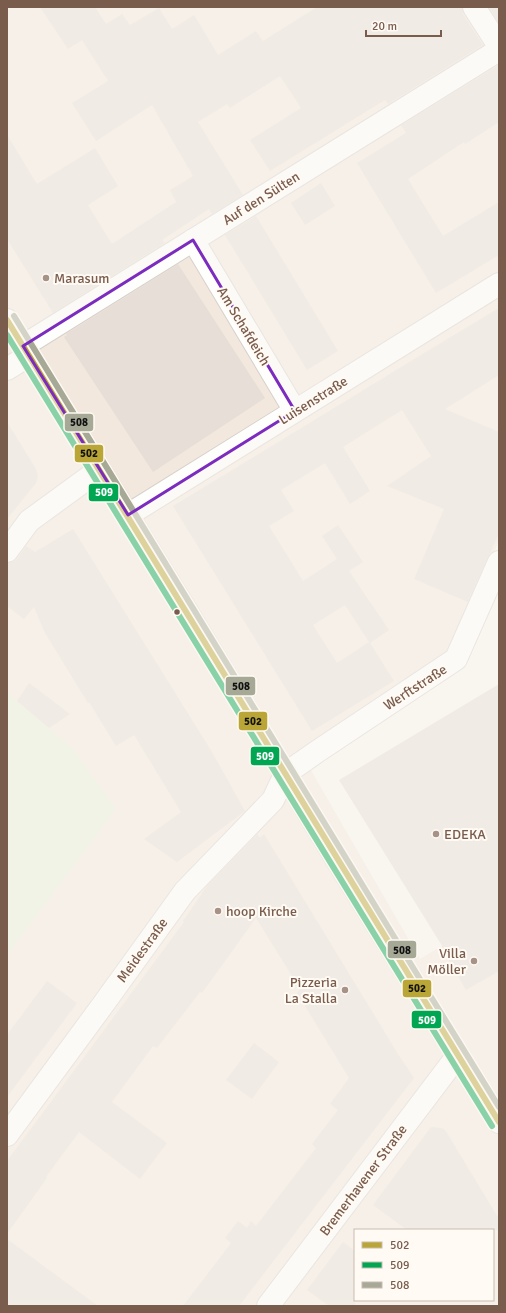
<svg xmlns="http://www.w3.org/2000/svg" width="506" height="1313" viewBox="0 0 506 1313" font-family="Signika,sans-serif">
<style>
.residential{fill:#f2e8de;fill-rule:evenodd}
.green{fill:#e7f0db}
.building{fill:#e6ded7;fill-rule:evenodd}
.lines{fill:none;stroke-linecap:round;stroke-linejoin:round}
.minor-casing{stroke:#d7d1cb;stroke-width:24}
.secondary-casing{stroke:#d9d2cb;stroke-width:24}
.minor{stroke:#fefefd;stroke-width:22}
.secondary{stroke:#fefefd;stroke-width:22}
.bus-1-casing{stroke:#fffaf3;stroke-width:9}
.bus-2-casing{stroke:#fffaf3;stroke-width:9}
.bus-3-casing{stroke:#fffaf3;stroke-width:9}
.bus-1{stroke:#baa636;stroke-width:6}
.bus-2{stroke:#00a651;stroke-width:6}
.bus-3{stroke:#a7a997;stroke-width:6}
.marked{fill:none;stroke:#7b2cbf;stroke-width:3;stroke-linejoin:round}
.poi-dot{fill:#a69286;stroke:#fffaf3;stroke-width:1.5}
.bus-dot{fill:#7a5c4d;stroke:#fffaf3;stroke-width:1.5}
.labels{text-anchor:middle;stroke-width:4;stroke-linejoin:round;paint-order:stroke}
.street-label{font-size:14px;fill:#7a5c4d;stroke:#fffaf3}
.poi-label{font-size:14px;fill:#7a5c4d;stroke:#fffaf3;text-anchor:start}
.line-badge{stroke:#fffaf3;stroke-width:1.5}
.badge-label{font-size:11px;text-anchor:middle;font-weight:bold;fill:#fff}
.pale-badge-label{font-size:11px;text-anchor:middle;font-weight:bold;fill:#111}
</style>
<rect width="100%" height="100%" fill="#f9f5f0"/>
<!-- residential -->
<path class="residential" d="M7,7H499V540L452,651L301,753L420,959L499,911V1306H7ZM355,1230H493V1300H355Z"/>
<!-- green -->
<path class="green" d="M7,693L72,748L116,809L9,952L7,950Z"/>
<!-- building -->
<path class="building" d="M40,7H95L106,24L122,14L130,25L159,8L172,29L194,15L218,55L256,31L263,41L317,7H462L463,14L483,45L388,104L385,100L270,171L250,140L301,108L280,76L230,108L227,104L198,122L243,195L212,214L209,209L162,240L165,243L53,313L7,239V135L37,184L95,148L118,186L88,205L112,244L176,202L170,190L193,176L152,105L96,141L72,103L108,81L82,40L68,49Z
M489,7H499V23Z
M499,65V122L465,144L464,142L408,179L443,236L499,202V255L436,293L357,163L406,133L401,125Z
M321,183L335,206L305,225L291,203Z
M256,216L338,351L307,370L225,235Z
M178,264L265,398L153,472L64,337L67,335L66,334Z
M499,308V375L445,409L499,432V533L468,602L414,579L444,509L387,486L431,456L402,410L343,447L370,491L350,504L325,463L281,490L294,511L269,526L303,581L337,559L322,536L338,525L363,562L349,571L389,630L370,643L394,681L312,731L173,506L434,347ZM345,605L369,642L337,663L313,625Z
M7,422L36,469L38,476L36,483L7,519Z
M73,529L212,752L245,811L177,862L144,839L181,812L134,735L116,746L89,702L88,703L45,633L34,607L24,619L7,606V563L12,562L17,559L26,546L35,552Z
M29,683L70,714L49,728L17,701Z
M499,684V971L466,990L443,950L444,949L339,780Z
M257,834L260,838L264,834L398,1054L414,1078L239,1306H183L231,1243L225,1238L238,1221L247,1228L251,1221L256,1226L316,1148L312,1144L338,1110L330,1104L349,1078L297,993L300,989L256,918L202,993L200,992L157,1048L153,1046L112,1102L167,1143L140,1179L79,1132L46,1177L47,1178L7,1234V1161L184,922L183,921L207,886Z
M47,981L77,1003L7,1097V1035Z
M254,1043L279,1062L252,1099L226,1080Z
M431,1127L441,1128L444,1129L447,1133L499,1219V1230H407L373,1205Z
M7,1239L98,1306H7Z
M343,1242L355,1251V1306H329L307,1290Z"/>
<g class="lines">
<defs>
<path id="minor" d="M474,7L499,46
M193,240L295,411
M23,346L499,50
M7,369L28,356
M128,515L499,284
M7,551L29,521L99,470
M7,1135L102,1006L185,891L273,800L285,774L318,751L456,659L499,562
M268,1306L458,1055"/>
<path id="secondary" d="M7,320L189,615L337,860L499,1122"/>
</defs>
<!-- minor casing -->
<use href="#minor" class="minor-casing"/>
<!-- secondary casing -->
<use href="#secondary" class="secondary-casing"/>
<!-- minor -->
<use href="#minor" class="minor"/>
<!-- secondary -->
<use href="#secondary" class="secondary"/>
<defs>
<path id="bus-1" d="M7,320C172,587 334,855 499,1122"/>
<path id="bus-2" d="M7,335C169,598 330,863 492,1126"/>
<path id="bus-3" d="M14,316C176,579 336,844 499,1107"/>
</defs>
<!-- bus-1 casing -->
<use href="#bus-1" class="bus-1-casing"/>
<!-- bus-2 casing -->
<use href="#bus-2" class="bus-2-casing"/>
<!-- bus-3 casing -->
<use href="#bus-3" class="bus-3-casing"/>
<!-- bus-1 -->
<use href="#bus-1" class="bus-1"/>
<!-- bus-2 -->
<use href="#bus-2" class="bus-2"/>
<!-- bus-3 -->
<use href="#bus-3" class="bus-3"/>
</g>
<!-- marked area -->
<path d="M0 0H506V1313H0ZM193,240L295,411L128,515L23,346Z" fill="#f9f5f0" fill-opacity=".55" fill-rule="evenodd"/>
<path class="marked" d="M193,240L295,411L128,515L23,346Z"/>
<!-- markers -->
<g class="poi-dot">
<circle cx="46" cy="278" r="4"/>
<circle cx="436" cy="834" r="4"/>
<circle cx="218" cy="911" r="4"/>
<circle cx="474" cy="961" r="4"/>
<circle cx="345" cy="990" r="4"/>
</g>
<circle class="bus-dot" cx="177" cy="612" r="3.5"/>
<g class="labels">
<!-- street labels -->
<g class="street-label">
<text transform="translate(261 198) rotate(-32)" y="5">Auf den Sülten</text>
<text transform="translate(244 326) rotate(59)" y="5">Am Schafdeich</text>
<text transform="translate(313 400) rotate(-32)" y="5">Luisenstraße</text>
<text transform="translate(415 687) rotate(-33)" y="5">Werftstraße</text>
<text transform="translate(142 950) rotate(-54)" y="5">Meidestraße</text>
<text transform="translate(363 1180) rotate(-53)" y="5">Bremerhavener Straße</text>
</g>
<!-- poi labels -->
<g class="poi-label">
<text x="54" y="283">Marasum</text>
<text x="444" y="839">EDEKA</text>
<text x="226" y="916">hoop Kirche</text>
<text x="466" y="958" text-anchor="end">Villa<tspan x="466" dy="16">Möller</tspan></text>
<text x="337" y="987" text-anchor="end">Pizzeria<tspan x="337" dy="16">La Stalla</tspan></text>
</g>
</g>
<g class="line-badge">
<rect x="64" y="413" width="30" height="19" rx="4" fill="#a7a997"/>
<rect x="74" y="444" width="30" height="19" rx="4" fill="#baa636"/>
<rect x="88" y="483" width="31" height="19" rx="4" fill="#00a651"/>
<rect x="225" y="676" width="31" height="20" rx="4" fill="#a7a997"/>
<rect x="238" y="711" width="30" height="20" rx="4" fill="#baa636"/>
<rect x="250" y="746" width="30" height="20" rx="4" fill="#00a651"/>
<rect x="387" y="940" width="30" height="19" rx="4" fill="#a7a997"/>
<rect x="402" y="979" width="30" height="19" rx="4" fill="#baa636"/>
<rect x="411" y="1010" width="31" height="19" rx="4" fill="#00a651"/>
</g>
<g class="badge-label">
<text x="104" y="496">509</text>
<text x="265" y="760">509</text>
<text x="427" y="1024">509</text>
</g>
<g class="pale-badge-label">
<text x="79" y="426">508</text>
<text x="89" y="457">502</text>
<text x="241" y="690">508</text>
<text x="253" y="725">502</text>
<text x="402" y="954">508</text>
<text x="417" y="992">502</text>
</g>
<!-- border -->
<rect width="506" height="1313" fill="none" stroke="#7a5c4d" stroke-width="16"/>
<!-- legend -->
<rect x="354" y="1229" width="140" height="72" fill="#fffaf3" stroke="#cabbb1"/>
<rect x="362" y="1242" width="20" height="6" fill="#baa636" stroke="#cabbb1"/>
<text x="390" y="1249" font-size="12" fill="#7a5c4d">502</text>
<rect x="362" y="1262" width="20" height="6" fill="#00a651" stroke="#cabbb1"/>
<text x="390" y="1269" font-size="12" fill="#7a5c4d">509</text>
<rect x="362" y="1282" width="20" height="6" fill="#a7a997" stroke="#cabbb1"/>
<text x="390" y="1289" font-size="12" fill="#7a5c4d">508</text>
<!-- scale -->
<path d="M366 30v6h75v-6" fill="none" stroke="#7a5c4d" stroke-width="2"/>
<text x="372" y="30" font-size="12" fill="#7a5c4d" stroke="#fffaf3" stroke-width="3" paint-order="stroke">20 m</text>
</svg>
